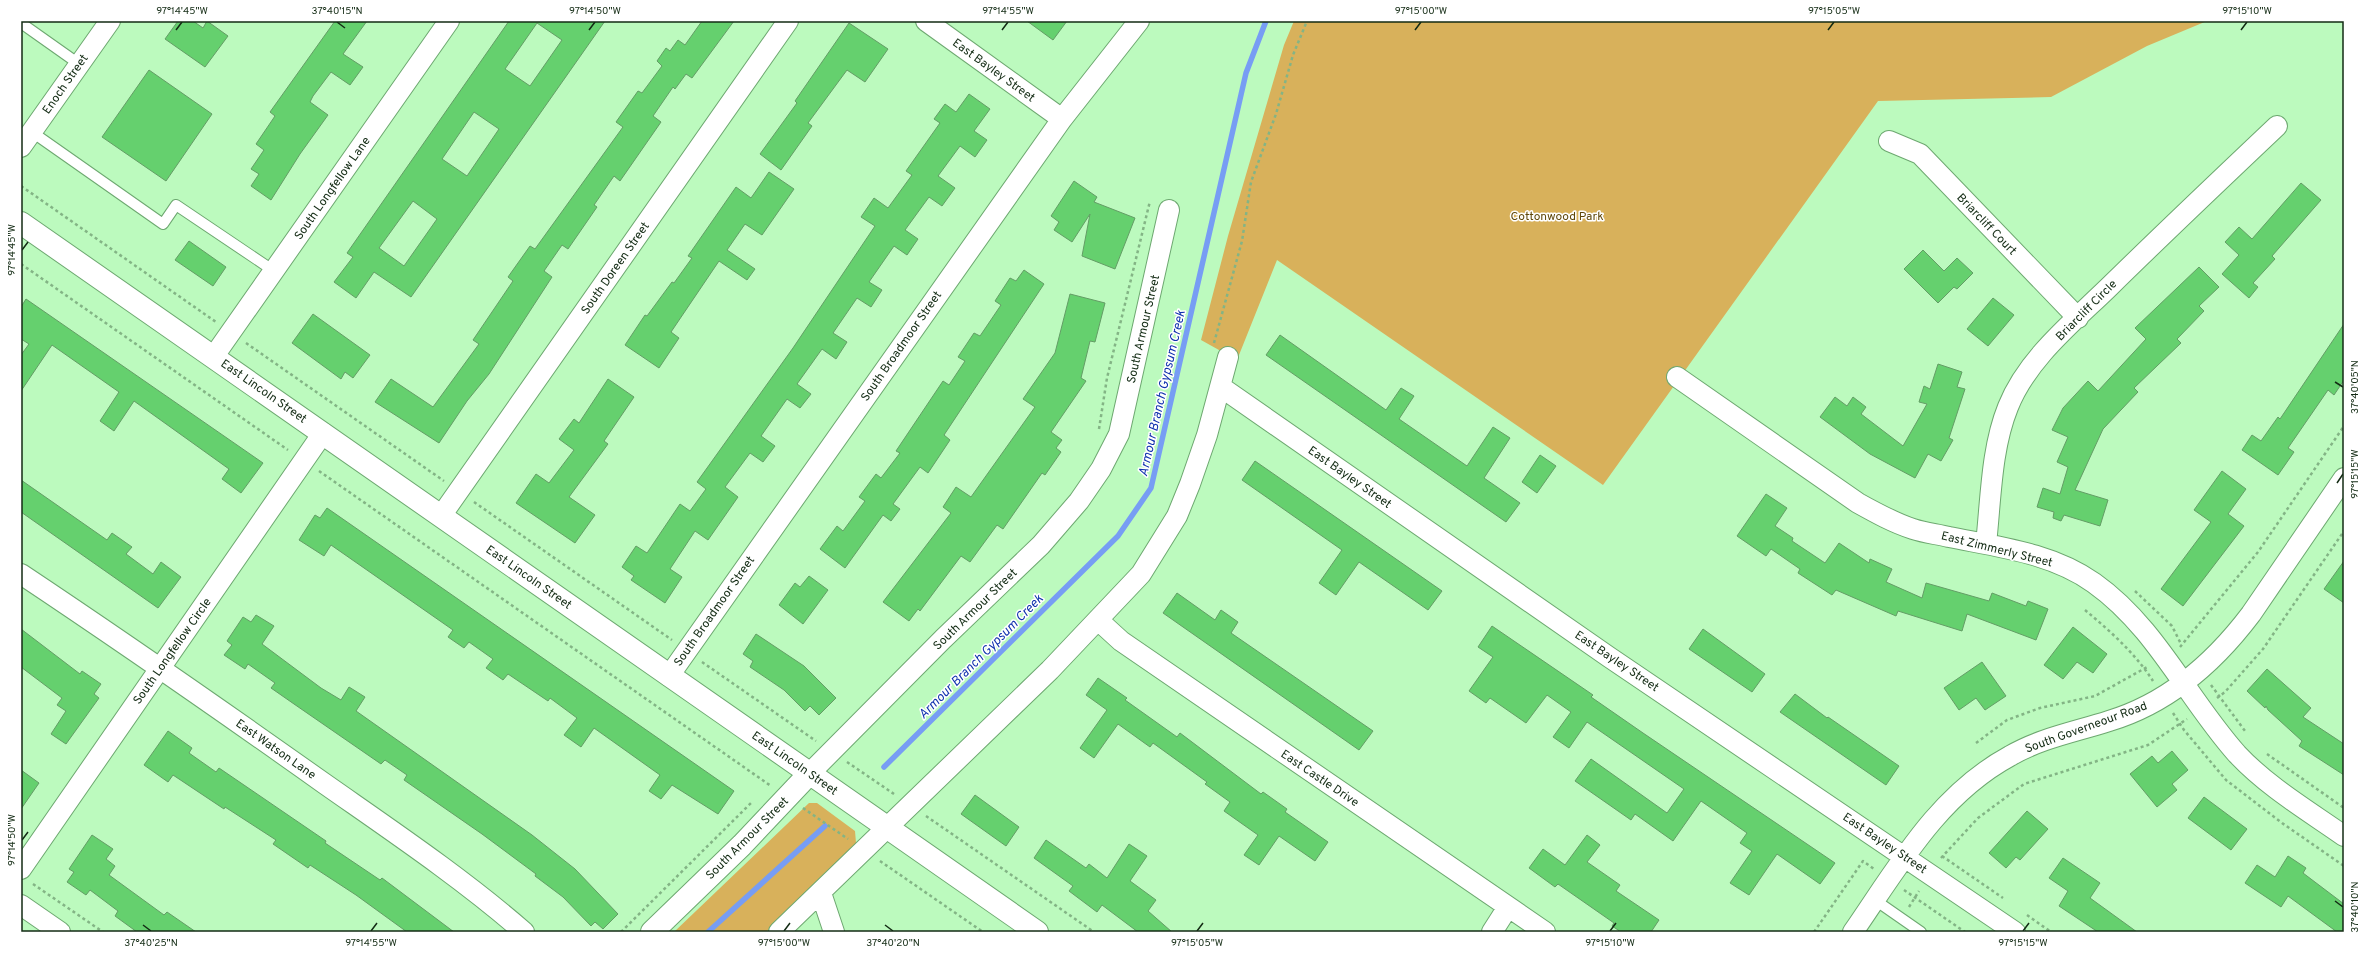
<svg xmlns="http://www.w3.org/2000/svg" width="2365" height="953" viewBox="0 0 2365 953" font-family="Overpass,sans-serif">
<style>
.green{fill:#d8b15b}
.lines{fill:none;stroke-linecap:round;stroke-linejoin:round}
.stream{stroke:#779df4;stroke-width:5.5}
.building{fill:#65d06e;stroke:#639d65;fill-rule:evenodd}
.lane-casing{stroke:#6da870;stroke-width:12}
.street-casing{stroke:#6da870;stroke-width:22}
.secondary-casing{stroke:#6da870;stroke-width:24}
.path{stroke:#83b485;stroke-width:2.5;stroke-dasharray:3 3;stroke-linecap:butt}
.lane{stroke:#fff;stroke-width:10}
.street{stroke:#fff;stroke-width:20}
.secondary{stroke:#fff;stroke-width:22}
.ticks{fill:none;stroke:#132b14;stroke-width:1.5}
.labels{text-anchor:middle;stroke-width:3;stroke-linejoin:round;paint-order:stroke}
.street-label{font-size:12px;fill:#132b14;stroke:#fff}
.park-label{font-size:12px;fill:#5f480b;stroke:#fff}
.water-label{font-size:13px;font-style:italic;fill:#1132ae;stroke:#fff}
.neatline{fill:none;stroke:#132b14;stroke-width:1.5}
.ticks-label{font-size:10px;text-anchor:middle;fill:#132b14}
</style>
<rect width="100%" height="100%" fill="#bcfabe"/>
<!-- green -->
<path class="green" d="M1294,21H2207L2147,46L2051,97L1878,101L1603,485L1277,260L1237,360L1201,340L1228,236L1284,45Z
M809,803H817L855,831L856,843L848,853L766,932H674Z"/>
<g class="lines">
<!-- stream -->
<path class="stream" d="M884,767L1118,536L1151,488L1246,73L1266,21
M708,932L825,826"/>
</g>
<!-- building -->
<path class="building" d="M178,21H193L203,28L207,21L228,36L205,67L165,39Z
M335,21H367L343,54L363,67L350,85L331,72L313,96L310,102L328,115L300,154L271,200L251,186L259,174L251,169L264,150L256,144L275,116L270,112Z
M509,21H605L411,297L374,272L356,298L334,282L353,257L347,253ZM537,23L562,40L530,86L505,69ZM474,112L499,129L467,176L442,159ZM413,201L437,219L404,266L379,248Z
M702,21H734L692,78L686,74L675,89L673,87L653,116L661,122L620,181L614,176L594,205L597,207L568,249L562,245L544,271L552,277L489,374L467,401L439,443L375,402L391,379L433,407L479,344L473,340L513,281L508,277L530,246L535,249L623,127L616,122L638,91L642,93L662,66L657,61L666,48L670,51L678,40L685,45Z
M1027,21H1067L1053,40Z
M849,23L888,49L865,82L847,70L808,123L812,126L781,170L760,154L797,103L795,101Z
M149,70L212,114L166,181L102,137Z
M969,94L990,109L974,131L987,140L975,157L960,146L938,176L955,188L942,206L929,197L905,230L918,239L907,255L894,246L869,282L882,290L871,307L857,298L833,333L847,342L836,359L822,349L797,384L811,394L800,408L787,399L761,436L775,446L763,462L750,453L725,487L738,497L708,540L695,531L670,569L682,577L665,603L631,580L634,576L622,567L636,546L647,553L680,504L690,511L706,489L697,482L793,348L875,226L861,217L874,198L888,208L912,175L906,171L940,123L934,119L945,104L956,112Z
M769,172L794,189L762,235L745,224L727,250L755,269L747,280L719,261L671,332L679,338L659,368L625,345L645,315L647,316L672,282L674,283L692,258L688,256L736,187L751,198Z
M1074,181L1097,197L1094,202L1135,218L1115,269L1082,256L1090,214L1072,242L1054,230L1059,222L1051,216Z
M2301,183L2321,200L2272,256L2275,259L2253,283L2258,287L2249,298L2222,274L2239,255L2225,242L2239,227L2252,239Z
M189,241L226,267L213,286L175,260Z
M1923,250L1944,271L1957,258L1973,273L1957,289L1954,287L1938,303L1904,269Z
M2199,267L2219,287L2199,306L2204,311L2177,339L2181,343L2134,388L2138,392L2103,429L2075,490L2108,500L2100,526L2064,515L2061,521L2053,518L2054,512L2037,507L2043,488L2060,494L2068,467L2057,462L2068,437L2052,430L2063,408L2088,381L2098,391L2146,339L2135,328Z
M1024,270L1044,284L944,435L950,440L928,473L920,467L893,504L900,509L891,521L883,515L845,568L820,549L837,526L843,531L865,501L859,497L876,474L881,478L900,453L896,451L943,381L949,385L965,361L958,357L974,333L980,336L1001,305L995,301L1010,278L1016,281Z
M1070,294L1105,303L1095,342L1090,341L1081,378L1086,381L1051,432L1062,440L1056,448L1061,452L1045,475L1042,473L1003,529L997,525L970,562L961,556L920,611L918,609L909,621L883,602L951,513L943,507L956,487L971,497L1035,407L1023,399L1055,353Z
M1993,298L2014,315L1988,346L1967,329Z
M26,299L263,463L241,493L222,479L229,469L134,401L114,431L100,421L119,392L52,345L21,391V355L29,344L21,339V307Z
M313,314L370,355L353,378L345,372L341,379L292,343Z
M2344,324V380L2334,395L2328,390L2288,448L2294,452L2278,475L2242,450L2252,435L2261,441L2278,417L2280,419Z
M1280,335L1386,410L1401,388L1414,396L1399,419L1467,466L1493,427L1510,438L1484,478L1520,503L1506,522L1266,355Z
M1938,364L1962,372L1957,387L1965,389L1949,438L1953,440L1941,461L1928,454L1915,478L1870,454L1820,417L1835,397L1847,406L1853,397L1866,407L1861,414L1903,446L1927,404L1919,402L1924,386L1930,389Z
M608,379L634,397L604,441L608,444L569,497L595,515L575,543L516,503L536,474L549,483L574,450L559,439L574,419L579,423Z
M1540,455L1556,466L1537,493L1522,482Z
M1255,461L1442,591L1428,610L1359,562L1336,595L1319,583L1342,550L1242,480Z
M2222,471L2246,489L2228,514L2244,526L2183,606L2161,589L2211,522L2194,510Z
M21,480L107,540L112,533L132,547L126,554L153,574L161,562L181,577L158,608L21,512Z
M1766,494L1787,508L1775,526L1793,538L1792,541L1825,563L1839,543L1869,563L1870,559L1892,569L1886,582L1922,598L1926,583L1989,601L1992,593L2026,606L2028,601L2048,609L2036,640L1967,614L1962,631L1898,611L1896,616L1836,590L1832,595L1798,573L1800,569L1771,549L1766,556L1737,536Z
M327,508L734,791L718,814L672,785L661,799L649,791L660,775L594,728L581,747L564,735L577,718L550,698L548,701L508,674L503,680L486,668L493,659L469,642L464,648L448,637L453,630L331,545L324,556L299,540L315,515L320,518Z
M2344,561V603L2324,589Z
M809,576L828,590L803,624L779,605L795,583L800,587Z
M1177,593L1215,620L1221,610L1238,622L1231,633L1373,731L1359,750L1163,613Z
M256,615L274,626L262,644L321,688L341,700L349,687L365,697L356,711L532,835L575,869L618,914L603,929L595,922L591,926L563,897L535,876L536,874L482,834L404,780L407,775L385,760L381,764L294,704L271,688L275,683L248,664L245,669L224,655L232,645L227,641L243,617L251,622Z
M1492,626L1593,695L1591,697L1643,733L1835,863L1820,884L1777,854L1749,895L1730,883L1752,851L1740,843L1747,833L1701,801L1673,841L1635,814L1631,820L1575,781L1591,759L1667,813L1684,789L1587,722L1569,748L1553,737L1571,712L1547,695L1526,723L1490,698L1486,703L1469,691L1493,657L1478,647Z
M2073,627L2107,654L2093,673L2077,662L2063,679L2044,665Z
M21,629L80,674L82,671L101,684L94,694L99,698L66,744L51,734L66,711L57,705L62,698L21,667Z
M1703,629L1765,674L1752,692L1689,649Z
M756,634L804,666L836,698L819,715L810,706L805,711L784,690L750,667L753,661L743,654Z
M1982,662L2006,696L1985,710L1976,698L1959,710L1944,688Z
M2267,669L2311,708L2303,717L2344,744V775L2299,746L2302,741L2268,710L2266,706L2265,708L2247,691Z
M1098,678L1127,698L1125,700L1177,737L1180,733L1261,794L1263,792L1287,809L1285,812L1328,842L1315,861L1279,836L1259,865L1244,855L1258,835L1224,811L1230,802L1205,784L1207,782L1153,743L1150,747L1118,724L1094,758L1080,748L1107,710L1086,695Z
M1795,694L1827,718L1828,717L1899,766L1886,785L1780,712Z
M168,731L192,748L189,753L216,772L219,768L326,841L325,843L380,880L382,878L454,932H407L356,895L310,865L308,868L273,844L276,840L225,807L224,809L173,775L168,782L144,765Z
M2172,751L2188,770L2172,784L2177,790L2157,807L2130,774L2152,756L2158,763Z
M21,770L39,783L21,809Z
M975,795L1019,827L1006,846L961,814Z
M2204,797L2247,829L2231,850L2188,818Z
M2027,811L2048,829L2020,860L2016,857L2006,868L1989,853Z
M92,835L113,849L106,859L115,866L109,875L164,915L167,912L196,932H137L115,916L118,911L90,890L86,895L67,882L74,872L69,869Z
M1587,835L1600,845L1587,862L1620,885L1616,891L1659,920L1651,932H1621L1612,926L1614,923L1558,884L1555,887L1529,868L1543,849L1565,865Z
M1046,840L1086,868L1089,864L1107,878L1129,844L1147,856L1130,881L1156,900L1148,911L1172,932H1138L1102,905L1097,912L1069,891L1073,886L1034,858Z
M2288,856L2306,868L2303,873L2344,904V932H2337L2288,896L2281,907L2245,883L2257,865L2275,877Z
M2063,858L2100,883L2090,898L2137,932H2098L2059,906L2068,891L2049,878Z"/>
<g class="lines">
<defs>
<path id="lane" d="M21,23L79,64
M32,132L163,224L176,205L274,271
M1875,900L1921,932"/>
<path id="street" d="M926,21L1062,119
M1889,141L1920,154L2078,318
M21,147L110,21
M214,356L449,21
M1677,377L1858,503C1876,513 1894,523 1913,529C1925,533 1937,534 1949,537C1999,547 2052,553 2094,583C2156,627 2187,698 2237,754C2268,787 2307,810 2344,836
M1221,387L1609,657L2015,932
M441,516L788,21
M1986,544C1991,499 1991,449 2008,407C2027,359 2072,323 2109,287C2164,233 2221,179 2277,126
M21,574C123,642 225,713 325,784C392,831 462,878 524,932
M1098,620L1121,641L1545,932
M669,676L1062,119L1139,21
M810,773L943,639L1041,545L1079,501L1101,469L1119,434L1169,210
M21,869L323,433
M821,893L834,932
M21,905L60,932
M779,932L1050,670L1141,574L1177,516L1190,484L1207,435L1228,357
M1492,932L1508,907
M1853,932C1898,867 1938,795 2010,756C2041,738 2075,732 2109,721C2169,703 2214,663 2251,614L2344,478"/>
<path id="secondary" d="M21,223L1037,932
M652,932L742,845L810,773"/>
</defs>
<!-- lane casing -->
<use href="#lane" class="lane-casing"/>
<!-- street casing -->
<use href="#street" class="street-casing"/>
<!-- secondary casing -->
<use href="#secondary" class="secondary-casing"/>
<!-- path -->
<path class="path" d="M21,186L216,322
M21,264L288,450
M246,343L444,481
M1214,343L1242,241L1251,182L1276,114L1293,55L1307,21
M1099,429L1107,378L1150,201
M319,471L771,786
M474,502L672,640
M2135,591L2172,626L2181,644
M2085,610C2110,631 2135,653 2153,681
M2180,647L2258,552L2344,426
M702,662L816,741
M2211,685L2245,731
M2217,698L2225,692L2263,649L2344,531
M2173,713L2184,730L2226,780L2282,823L2344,866
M1976,743L2007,720L2040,708L2095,696L2149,666
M2267,754L2344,808
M847,762L894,794
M803,808L848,839
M926,816L1094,932
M1942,856L2003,898
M1941,858L1978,818L2024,784L2148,745L2187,719
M880,861L983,932
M33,884L103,932
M1904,890L1965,932
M1909,907L1919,891
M2027,915L2051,932
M621,932L752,802
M1814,932L1863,861L1874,869"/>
<!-- lane -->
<use href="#lane" class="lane"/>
<!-- street -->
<use href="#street" class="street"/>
<!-- secondary -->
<use href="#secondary" class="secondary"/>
</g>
<!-- ticks -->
<path class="ticks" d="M337,22L345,28M176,30L182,22M589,30L595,22M1002,30L1008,22M1415,30L1421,22M1828,30L1834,22M2241,30L2247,22M22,250L28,242M2335,382L2343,387M2337,483L2343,474M22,840L28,832M2335,901L2343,907M143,925L151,931M885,925L893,931M371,931L377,923M784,931L790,923M1197,931L1203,923M1610,931L1616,923M2023,931L2029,923"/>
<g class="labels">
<!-- street labels -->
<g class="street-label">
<text transform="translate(994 70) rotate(36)" y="4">East Bayley Street</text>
<text transform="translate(65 84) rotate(-55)" y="4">Enoch Street</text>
<text transform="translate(332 188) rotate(-55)" y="4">South Longfellow Lane</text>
<text transform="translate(1987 224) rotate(46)" y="4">Briarcliff Court</text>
<text transform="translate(615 268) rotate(-55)" y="4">South Doreen Street</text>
<text transform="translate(2086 310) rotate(-45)" y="4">Briarcliff Circle</text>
<text transform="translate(1143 329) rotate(-77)" y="4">South Armour Street</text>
<text transform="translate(901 346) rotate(-55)" y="4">South Broadmoor Street</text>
<text transform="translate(264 391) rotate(35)" y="4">East Lincoln Street</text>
<text transform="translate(1350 477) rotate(35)" y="4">East Bayley Street</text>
<text transform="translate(1997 549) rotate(14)" y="4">East Zimmerly Street</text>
<text transform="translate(529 577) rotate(35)" y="4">East Lincoln Street</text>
<text transform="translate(975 609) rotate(-44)" y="4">South Armour Street</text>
<text transform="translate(714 611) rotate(-55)" y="4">South Broadmoor Street</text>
<text transform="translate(172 651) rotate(-55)" y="4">South Longfellow Circle</text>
<text transform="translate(1617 661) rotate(34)" y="4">East Bayley Street</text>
<text transform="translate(2086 727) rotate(-20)" y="4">South Governeour Road</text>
<text transform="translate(276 749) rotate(35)" y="4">East Watson Lane</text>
<text transform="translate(795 763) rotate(35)" y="4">East Lincoln Street</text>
<text transform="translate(1320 778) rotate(34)" y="4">East Castle Drive</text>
<text transform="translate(747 838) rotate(-45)" y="4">South Armour Street</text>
<text transform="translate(1885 843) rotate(34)" y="4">East Bayley Street</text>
</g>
<!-- park labels -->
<g class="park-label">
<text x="1557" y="220">Cottonwood Park</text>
</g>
<!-- water labels -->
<g class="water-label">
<text transform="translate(1161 393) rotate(-77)" y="5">Armour Branch Gypsum Creek</text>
<text transform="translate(980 656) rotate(-45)" y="5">Armour Branch Gypsum Creek</text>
</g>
</g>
<!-- border -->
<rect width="2365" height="953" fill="none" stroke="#ffffff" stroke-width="44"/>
<rect x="22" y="22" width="2321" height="909" class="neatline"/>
<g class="ticks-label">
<text x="182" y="14">97°14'45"W</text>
<text x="337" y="14">37°40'15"N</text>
<text x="595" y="14">97°14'50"W</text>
<text x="1008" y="14">97°14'55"W</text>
<text x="1421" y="14">97°15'00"W</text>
<text x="1834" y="14">97°15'05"W</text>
<text x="2247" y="14">97°15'10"W</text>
<text transform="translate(11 250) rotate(-90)" y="4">97°14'45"W</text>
<text transform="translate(2354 387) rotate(-90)" y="4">37°40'05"N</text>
<text transform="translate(2354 474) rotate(-90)" y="4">97°15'15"W</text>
<text transform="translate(11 840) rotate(-90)" y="4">97°14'50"W</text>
<text transform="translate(2354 907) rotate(-90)" y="4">37°40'10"N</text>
<text x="151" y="946">37°40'25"N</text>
<text x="371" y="946">97°14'55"W</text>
<text x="784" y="946">97°15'00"W</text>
<text x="893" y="946">37°40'20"N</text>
<text x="1197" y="946">97°15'05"W</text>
<text x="1610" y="946">97°15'10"W</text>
<text x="2023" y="946">97°15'15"W</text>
</g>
</svg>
